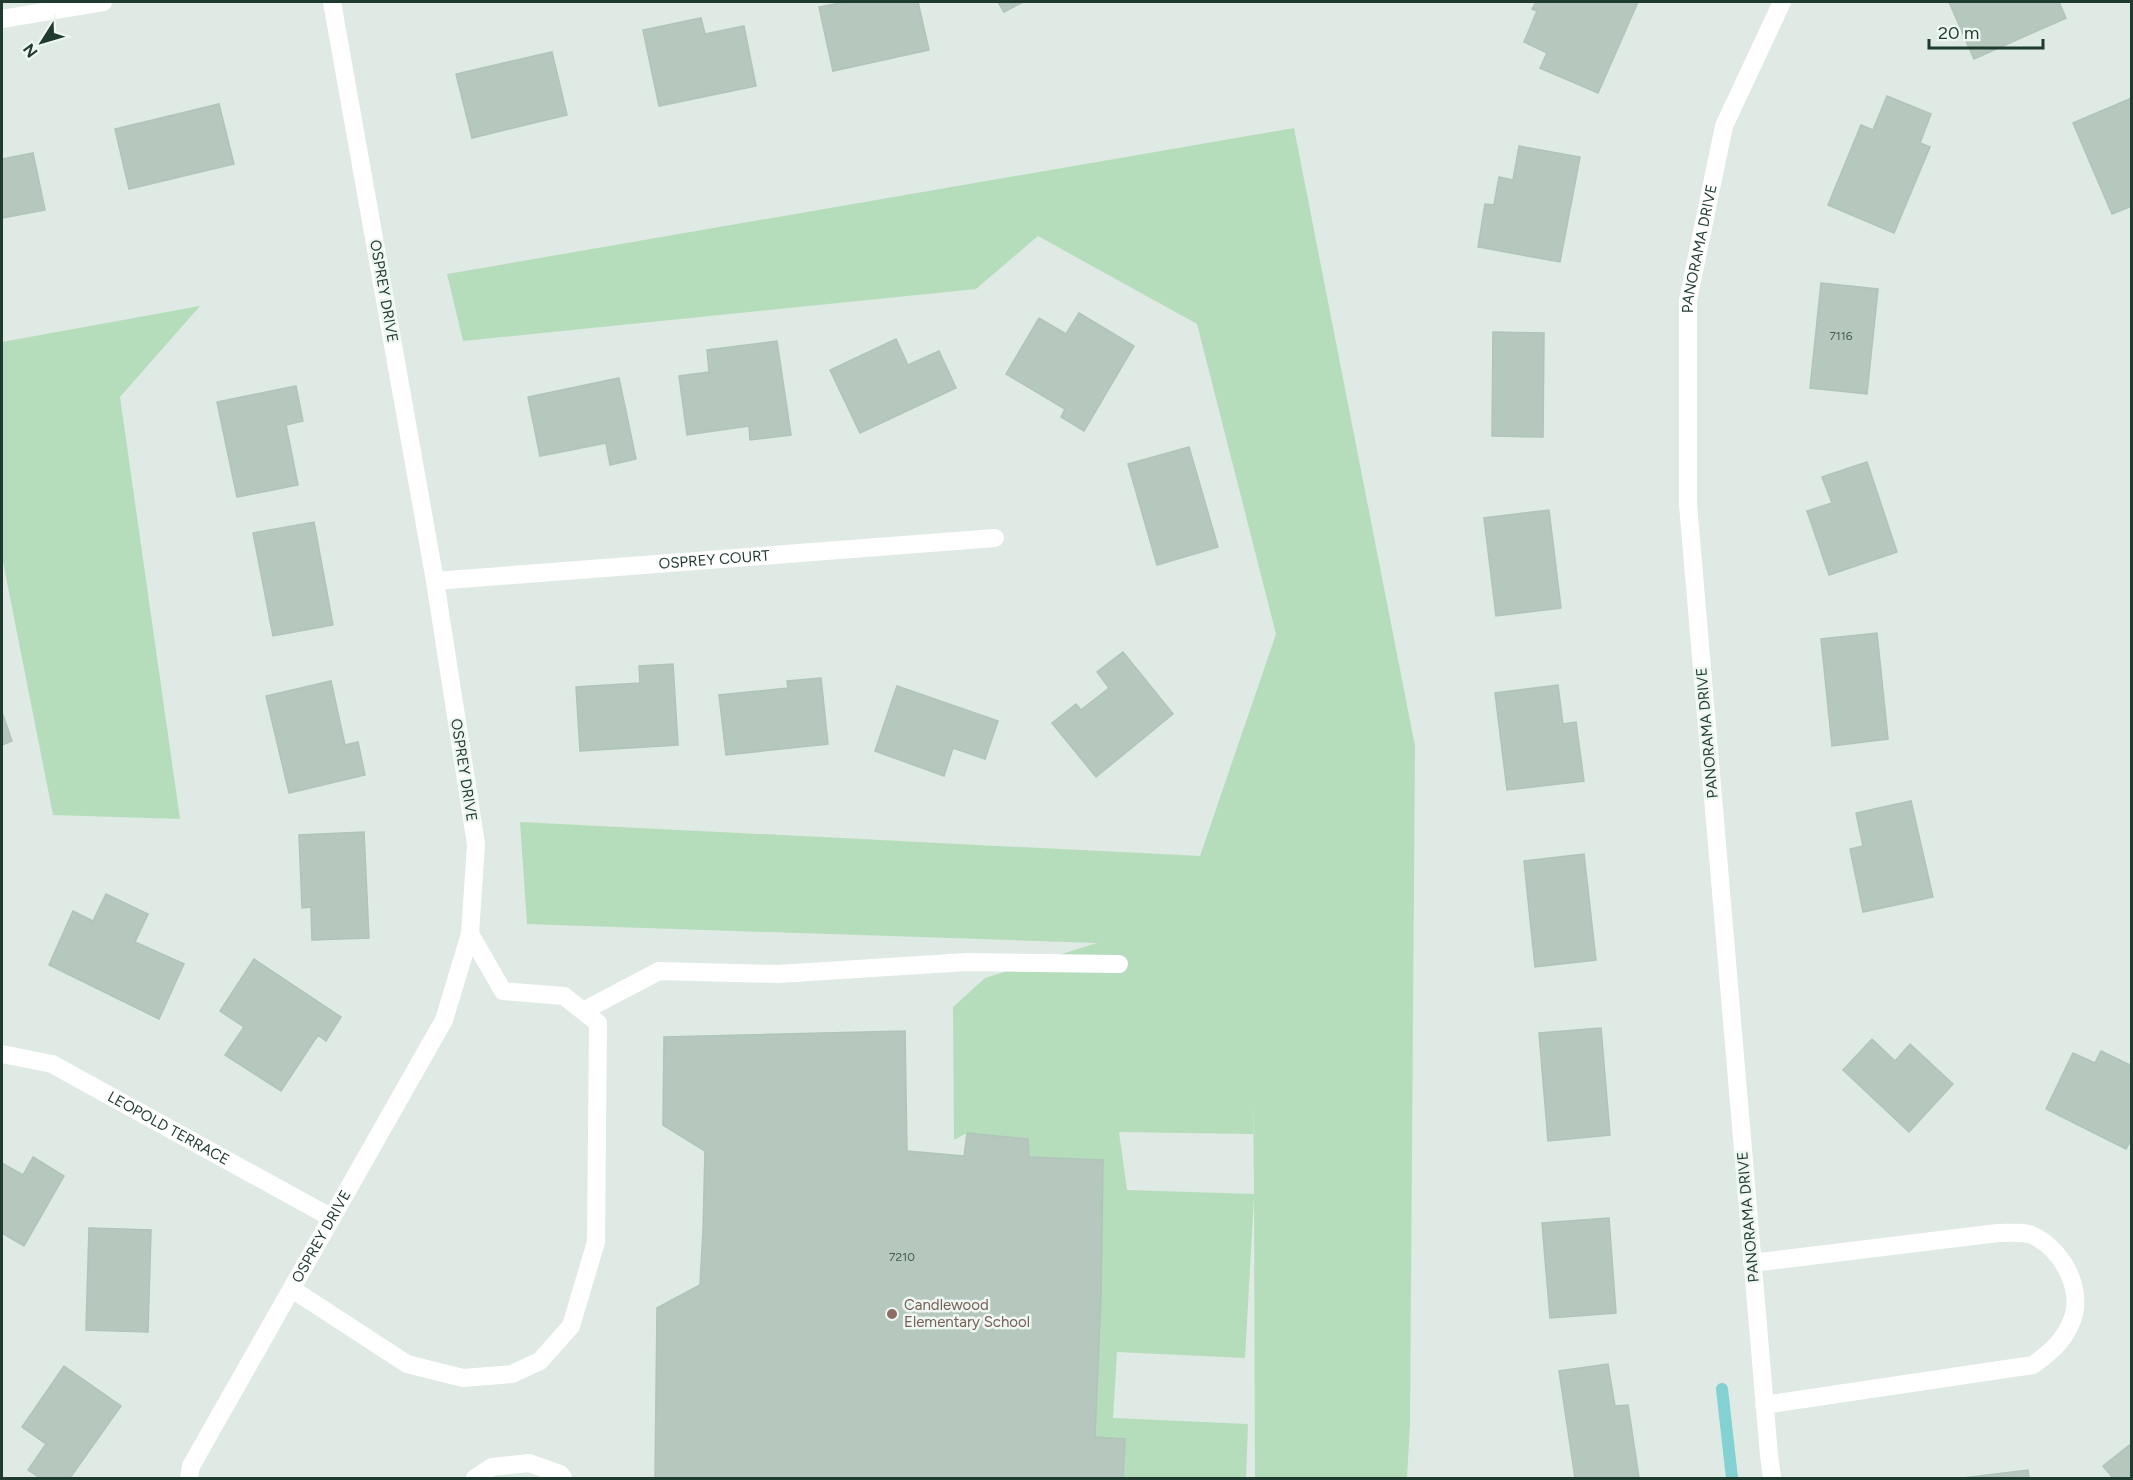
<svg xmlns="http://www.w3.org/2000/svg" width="2133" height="1480" viewBox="0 0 2133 1480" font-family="Figtree,sans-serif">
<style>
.green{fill:#b6ddbb;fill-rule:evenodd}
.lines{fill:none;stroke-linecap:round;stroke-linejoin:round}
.stream{stroke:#83d1d2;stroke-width:12}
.building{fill:#b6c8be;stroke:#b0c4b9;stroke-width:1.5}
.service{stroke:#fff;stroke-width:18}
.minor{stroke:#fff;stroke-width:18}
.education-dot{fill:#8d6e63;stroke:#eef7f1;stroke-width:2}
.labels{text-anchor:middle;stroke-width:5;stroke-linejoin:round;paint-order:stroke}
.number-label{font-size:12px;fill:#455e53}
.street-label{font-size:15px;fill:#1f3a2f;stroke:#eef7f1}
.education-label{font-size:15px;fill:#785e54;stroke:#eef7f1;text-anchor:start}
</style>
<rect width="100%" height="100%" fill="#deeae3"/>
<!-- green -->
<path class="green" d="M1294,128L1415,746L1410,1424L1407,1478H1255L1254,1197L1245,1358L1117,1352L1113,1418L1248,1424L1246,1478H1123L1125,1439L1095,1437L1102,1160L1029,1157L1028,1139L967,1133L954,1140L953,1007L985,978L1097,943L527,924L520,822L1200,856L1276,634L1197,324L1038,236L976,289L463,341L447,274ZM1253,1100L1254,1194L1127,1190L1119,1132L1253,1134Z
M200,306L120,397L180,819L53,815L2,557V342Z"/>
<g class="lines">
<!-- stream -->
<path class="stream" d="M1722,1389L1732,1478"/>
</g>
<!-- building -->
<path class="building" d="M845,2H918L929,50L833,71L819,7Z
M998,2H1023L1004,12Z
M1536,2H1638L1598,93L1540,68L1547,53L1524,42L1537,11L1532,9Z
M1949,2H2059L2066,18L1974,59Z
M701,18L705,34L744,26L756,86L659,106L643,30Z
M552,52L567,115L472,138L456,74Z
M1887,96L1931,114L1920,143L1930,147L1894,233L1828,205L1861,125L1873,130Z
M2132,98V206L2112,214L2073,123Z
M219,104L234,164L129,189L115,129Z
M1519,146L1580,157L1560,262L1478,247L1485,204L1494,205L1499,177L1513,180Z
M33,153L45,210L2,218V159Z
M1821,283L1878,289L1867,394L1810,388Z
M1079,313L1134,346L1084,431L1061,417L1065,409L1006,374L1039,318L1066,334Z
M1493,332L1544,333L1543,437L1492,436Z
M896,339L908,365L939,351L956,388L860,433L830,370Z
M777,341L791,435L750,440L749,426L687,435L679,376L709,372L707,350Z
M619,378L636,459L610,465L606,443L540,456L528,397Z
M296,386L303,421L286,425L298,485L237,497L217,402Z
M1189,447L1218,547L1157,565L1128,464Z
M1867,462L1897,552L1829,575L1807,511L1832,503L1822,477Z
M1549,510L1561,608L1496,616L1484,518Z
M314,522L333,625L273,636L253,533Z
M1877,633L1888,739L1832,746L1821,639Z
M1123,652L1173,714L1096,777L1052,723L1076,704L1081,710L1109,688L1097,672Z
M673,664L678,745L580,751L576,687L640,683L639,666Z
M821,678L828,744L726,755L719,695L788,688L787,681Z
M331,681L345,745L358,742L365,775L289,793L266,696Z
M1558,685L1563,724L1576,722L1584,781L1507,790L1495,693Z
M897,686L998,721L985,759L953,748L944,776L875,751Z
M2,712L12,741L2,745Z
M1911,801L1933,897L1863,912L1850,849L1863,846L1856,813Z
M364,832L369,938L312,940L311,907L302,908L299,835Z
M1584,854L1596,960L1535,967L1524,861Z
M106,894L148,914L135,942L184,964L159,1019L49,965L73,911L93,921Z
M254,959L341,1017L326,1041L318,1035L281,1091L225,1055L244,1027L220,1011Z
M1601,1028L1610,1135L1548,1141L1539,1033Z
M905,1031L907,1151L964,1156L967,1133L1028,1139L1029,1157L1103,1160L1101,1294L1095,1437L1125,1439L1123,1478H655L657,1308L700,1285L703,1230L705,1151L663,1125L664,1037Z
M1872,1039L1895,1061L1910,1044L1953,1084L1909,1132L1843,1070Z
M2101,1051L2132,1066V1138L2126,1149L2046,1109L2073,1053L2095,1063Z
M33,1157L64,1176L24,1246L2,1233V1163L23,1175Z
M1609,1218L1616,1313L1550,1318L1542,1223Z
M89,1228L151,1230L148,1332L86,1330Z
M1608,1364L1615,1406L1628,1405L1639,1478H1575L1559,1371Z
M64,1366L121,1406L70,1478H40L28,1470L46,1444L22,1427Z
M2132,1443V1478H2113L2103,1466Z
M2028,1470L2029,1478H1963Z"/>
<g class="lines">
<!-- service -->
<path class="service" d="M583,1011L659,971L778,974L967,962L1119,964
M1752,1263L1998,1233C2008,1233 2025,1231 2034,1236C2064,1251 2086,1293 2070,1325C2062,1343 2048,1354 2033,1365L1764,1405
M292,1289L407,1364L463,1378L512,1374L540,1361L571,1326L596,1242L598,1023L564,996L503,991L470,934
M475,1478L492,1467L529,1463L560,1474L563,1478"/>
<!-- minor -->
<g class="minor">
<path d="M2,19L103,2"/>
<path id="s1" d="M435,581L995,538"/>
<path id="s2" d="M2,1054L52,1064L332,1218"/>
<path id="s3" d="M189,1478L191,1466L444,1020L470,934L476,844L435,581L332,2"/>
<path id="s4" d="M1772,1478L1769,1455L1688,504V300L1724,126L1782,2"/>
</g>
</g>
<!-- markers -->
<circle class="education-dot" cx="892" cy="1314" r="6"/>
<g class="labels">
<!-- number labels -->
<g class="number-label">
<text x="1841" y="340">7116</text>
<text x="902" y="1261">7210</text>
</g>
<!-- street labels -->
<g class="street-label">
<text dy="5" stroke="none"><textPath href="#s4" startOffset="1234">PANORAMA DRIVE</textPath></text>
<text transform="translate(384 291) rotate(80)" y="5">OSPREY DRIVE</text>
<text dy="5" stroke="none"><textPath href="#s1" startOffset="280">OSPREY COURT</textPath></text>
<text transform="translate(1707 733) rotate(-95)" y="5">PANORAMA DRIVE</text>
<text transform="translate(464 770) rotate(81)" y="5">OSPREY DRIVE</text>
<text dy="5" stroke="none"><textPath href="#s2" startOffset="184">LEOPOLD TERRACE</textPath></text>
<text transform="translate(1748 1217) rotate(-95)" y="5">PANORAMA DRIVE</text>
<text dy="5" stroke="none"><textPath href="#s3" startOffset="276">OSPREY DRIVE</textPath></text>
</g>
<!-- education labels -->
<g class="education-label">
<text x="904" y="1310">Candlewood<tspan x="904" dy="17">Elementary School</tspan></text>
</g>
</g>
<!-- border -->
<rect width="2133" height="1480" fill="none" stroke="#1f3a2f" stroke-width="6"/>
<!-- north arrow -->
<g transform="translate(42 42) rotate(233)" stroke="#eef7f1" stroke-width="4.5" paint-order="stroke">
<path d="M0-4.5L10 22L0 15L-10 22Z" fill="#1f3a2f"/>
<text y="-9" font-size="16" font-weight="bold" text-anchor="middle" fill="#1f3a2f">N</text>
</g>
<!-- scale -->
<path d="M1929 39v9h114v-9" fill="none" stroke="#1f3a2f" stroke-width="3"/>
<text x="1938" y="39" font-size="18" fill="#1f3a2f" stroke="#eef7f1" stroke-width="4.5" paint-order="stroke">20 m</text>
</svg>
